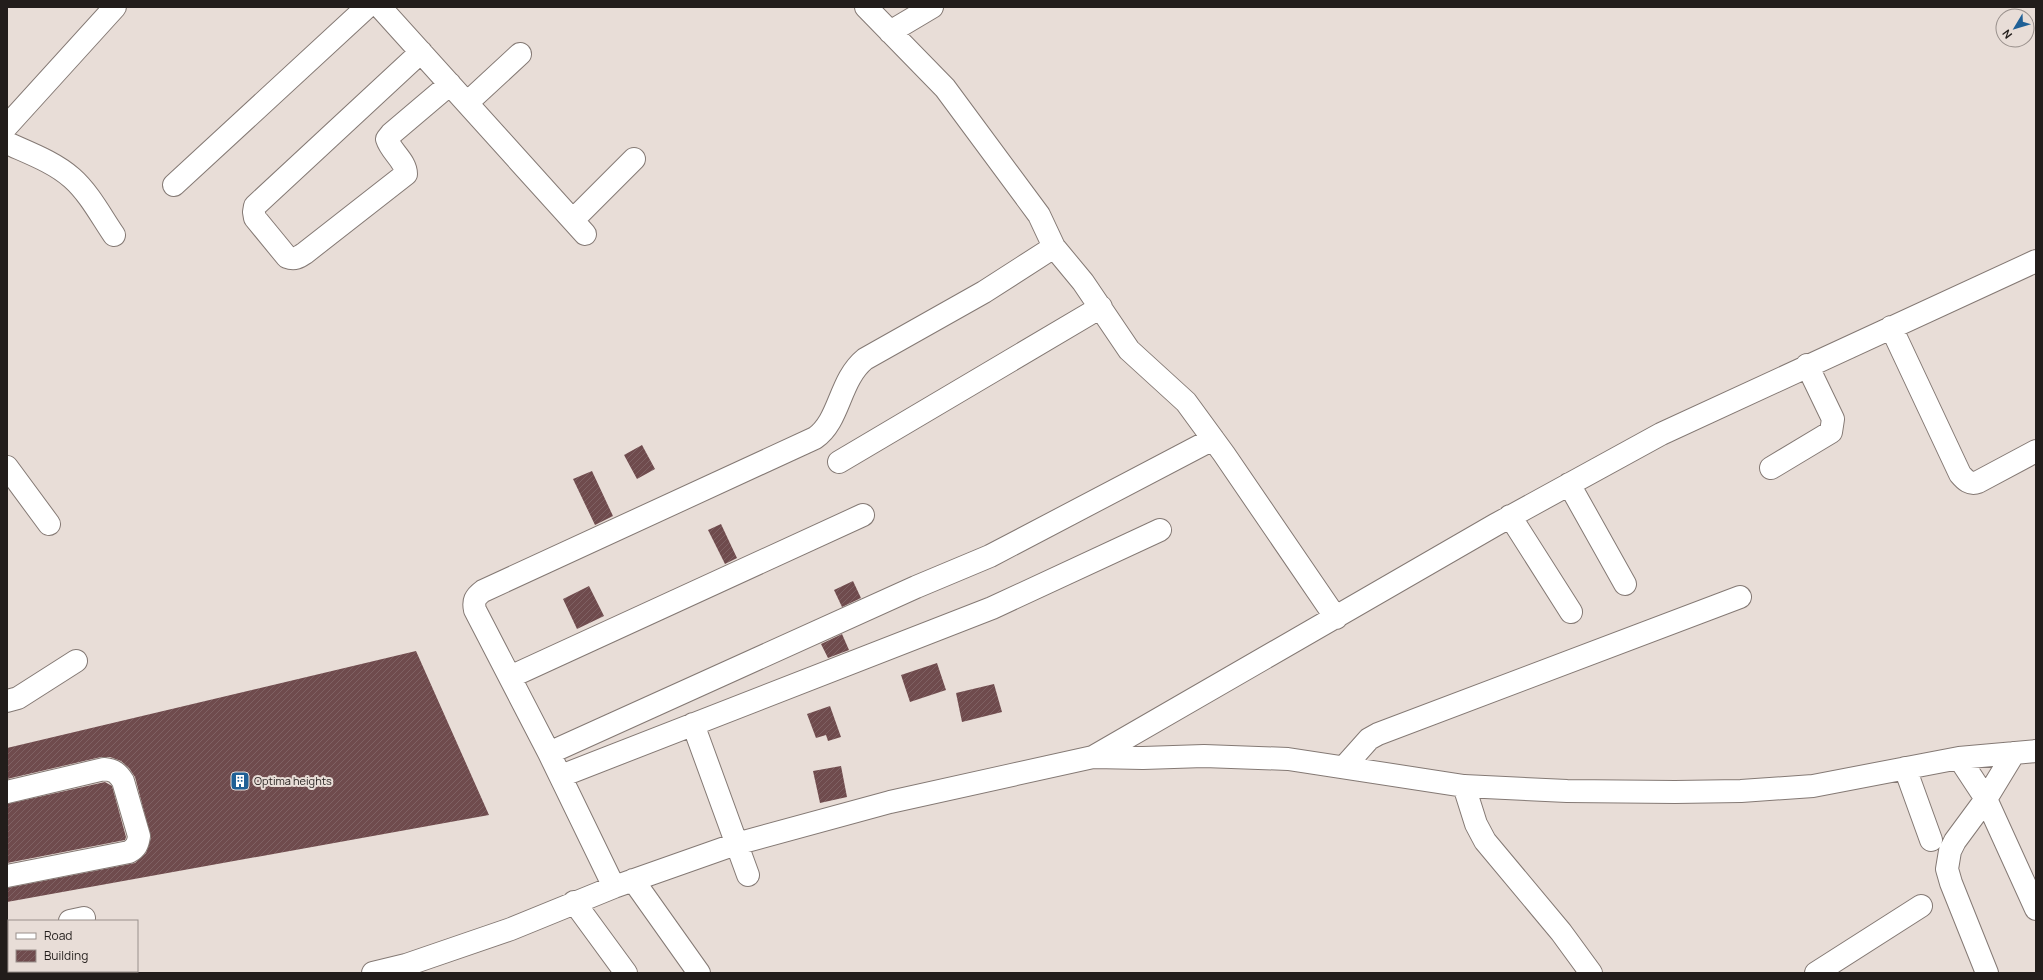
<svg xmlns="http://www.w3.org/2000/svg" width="2043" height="980" viewBox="0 0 2043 980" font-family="Manrope,sans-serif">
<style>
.building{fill:url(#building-hatch)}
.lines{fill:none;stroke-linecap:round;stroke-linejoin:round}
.minor-casing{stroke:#847974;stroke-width:24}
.highway-casing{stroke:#847974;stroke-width:24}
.minor{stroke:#fff;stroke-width:22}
.highway{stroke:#fff;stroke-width:22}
.labels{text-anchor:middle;stroke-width:4;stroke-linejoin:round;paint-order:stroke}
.poi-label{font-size:11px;fill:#221d1b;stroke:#e8ddd7;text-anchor:start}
</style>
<defs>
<pattern id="building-hatch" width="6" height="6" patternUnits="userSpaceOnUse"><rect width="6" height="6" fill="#6f4b4d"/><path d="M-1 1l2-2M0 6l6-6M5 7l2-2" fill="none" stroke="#7f6163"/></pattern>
</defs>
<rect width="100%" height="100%" fill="#e8ddd7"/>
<!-- building -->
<path class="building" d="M642,445L655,469L637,479L624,455Z
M592,471L613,516L595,525L573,479Z
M721,524L737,558L725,564L708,530Z
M853,581L861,598L842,607L834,590Z
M589,586L604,616L577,629L563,599Z
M842,634L849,650L828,658L821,644Z
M416,651L489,815L7,902V888L135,863L146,853L151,838L135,777L129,768L121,761L110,757H101L7,779V748Z
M937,663L946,690L910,702L901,675Z
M994,684L1002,712L962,722L956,693Z
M830,706L841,737L828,741L826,735L816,738L807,714Z
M841,766L847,797L820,803L813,771Z
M105,782L112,786L126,837L125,840L7,863V804Z"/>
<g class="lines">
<defs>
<path id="minor" d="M380,7L585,234
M866,7L945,88L1039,215L1054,247L1083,282L1129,350L1186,402L1224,454L1336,618
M890,32L932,7
M421,52L255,206L254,212L255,218L287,257C295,260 299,257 305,253L406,174C406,161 391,152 387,139L391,134L450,84
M467,103L520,54
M7,143C29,153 54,162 72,178C89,193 101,216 114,235
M174,185L367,7
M573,220L634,159
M1891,327L1960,474C1965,480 1970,485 1978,482L2036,451
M839,462L1101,307
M7,467L49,524
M1771,468L1831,432L1833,419L1807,365
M1569,484L1625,584
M1510,516L1571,612
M510,677L863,515
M7,701L18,698L76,661
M693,724L748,875
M549,753L916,587L990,556L1213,439
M1094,757L1143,758L1204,756L1288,759L1464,786L1567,791L1675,792L1741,791L1813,786L1959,758L2036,751
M1959,758L1986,799L2036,909
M1344,767L1369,739L1378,734L1740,597
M1905,768L1931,840
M561,776L992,608L1160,530
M1464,786L1476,824L1485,841L1561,932L1591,973
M7,792L104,769C114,770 118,773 123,781L139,836C138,844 136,848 129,852L7,876
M633,880L699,973
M614,887L549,753L475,610C473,601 475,597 483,591L815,438C840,421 839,380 865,359L984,292L1054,247
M574,902L626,973
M70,921L84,918
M7,935L9,934
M373,973L406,965L511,929L614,887L736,844L890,802L1093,757L1495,525L1661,434L2036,261
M1816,973L1921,906
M1987,973L1951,883L1947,869L1950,851L1955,841L1986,799L2014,753"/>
<path id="highway" d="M7,126L115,7"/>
</defs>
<!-- minor casing -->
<use href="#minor" class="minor-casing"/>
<!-- highway casing -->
<use href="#highway" class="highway-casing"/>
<!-- minor -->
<use href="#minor" class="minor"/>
<!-- highway -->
<use href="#highway" class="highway"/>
</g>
<!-- icons -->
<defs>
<symbol id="building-square" viewBox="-11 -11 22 22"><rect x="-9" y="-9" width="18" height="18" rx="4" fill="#1f6096" stroke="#e8ddd7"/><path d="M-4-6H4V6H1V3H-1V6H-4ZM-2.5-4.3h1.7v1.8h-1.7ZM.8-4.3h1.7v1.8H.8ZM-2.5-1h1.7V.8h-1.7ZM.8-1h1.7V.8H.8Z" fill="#fff"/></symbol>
</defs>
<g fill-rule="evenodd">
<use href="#building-square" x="229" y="770" width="22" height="22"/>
</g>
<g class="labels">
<!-- poi labels -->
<g class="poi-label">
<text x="254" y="785">Optima heights</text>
</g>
</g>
<!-- border -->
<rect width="2043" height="980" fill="none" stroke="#221d1b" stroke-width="16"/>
<!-- legend -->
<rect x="8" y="920" width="130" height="52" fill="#e8ddd7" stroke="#99908c"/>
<rect x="16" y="933" width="20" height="6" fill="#ffffff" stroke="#99908c"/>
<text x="44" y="940" font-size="12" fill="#221d1b">Road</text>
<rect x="16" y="950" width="20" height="12" fill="url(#building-hatch)" stroke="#99908c"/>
<text x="44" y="960" font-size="12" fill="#221d1b">Building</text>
<!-- north arrow -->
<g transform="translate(2015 28) rotate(232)"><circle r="19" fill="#e8ddd7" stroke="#99908c"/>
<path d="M0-3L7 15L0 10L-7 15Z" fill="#1f6096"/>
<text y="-6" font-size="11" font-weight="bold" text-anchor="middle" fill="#221d1b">N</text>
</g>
</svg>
